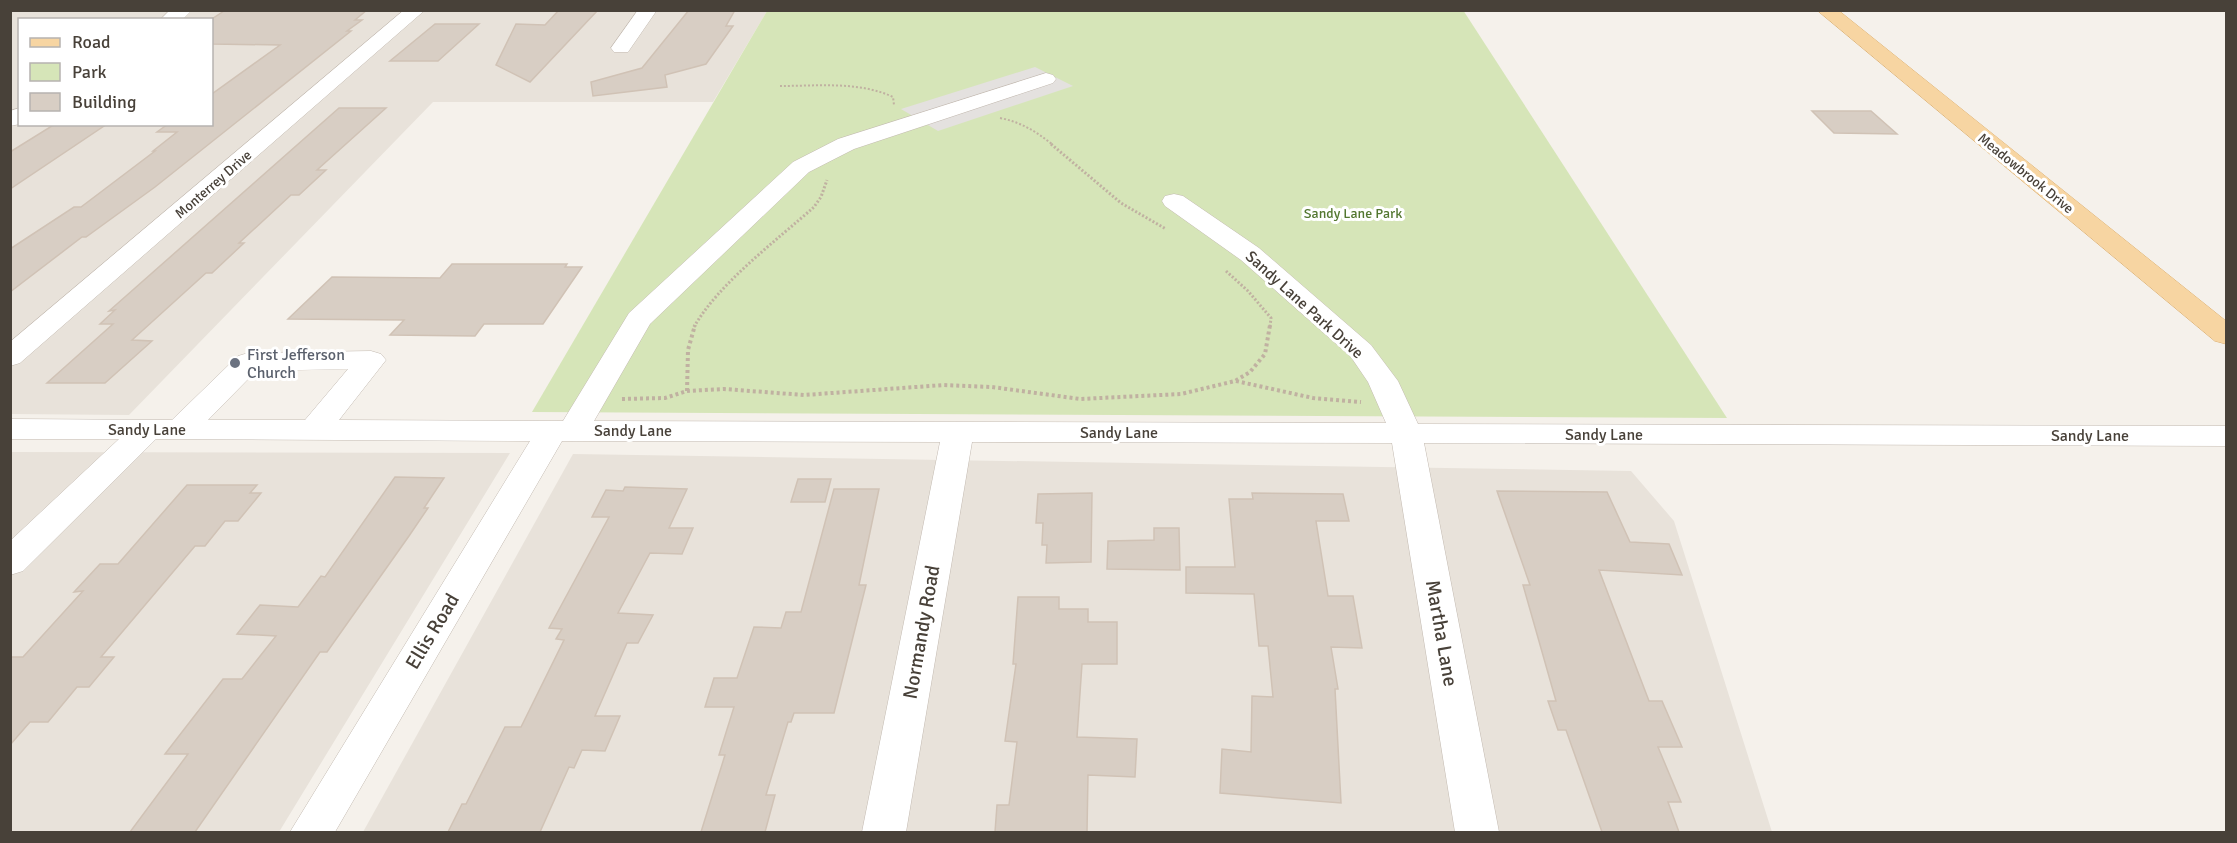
<svg xmlns="http://www.w3.org/2000/svg" width="2237" height="843" viewBox="0 0 2237 843" font-family="Signika,sans-serif">
<style>
.residential{fill:#e8e2da;fill-rule:evenodd}
.green{fill:#d6e5b8}
.parking{fill:#e4e1df}
.building{fill:#d8cec4;stroke:#d0c2b5;stroke-width:1.5}
.lines{fill:none;stroke-linecap:round;stroke-linejoin:round}
.minor-casing{stroke:#c3bab1;stroke-width:1}
.major-casing{stroke:#dcb072;stroke-width:1}
.path-far2{stroke:#c0b1a1;stroke-width:2;stroke-dasharray:2 2;stroke-linecap:butt}
.path-far1{stroke:#c0b1a1;stroke-width:3;stroke-dasharray:2 2;stroke-linecap:butt}
.path{stroke:#c0b1a1;stroke-width:4;stroke-dasharray:3 3;stroke-linecap:butt}
.minor{fill:#fff;fill-rule:evenodd}
.major{fill:#f7d5a2;fill-rule:evenodd}
.worship-dot{fill:#6b7280;stroke:#fff;stroke-width:2}
.labels{text-anchor:middle;stroke-width:6;stroke-linejoin:round;paint-order:stroke}
.far-street-label{font-size:14px;fill:#484139;stroke:#fff}
.far-park-label{font-size:14px;fill:#537730;stroke:#fff}
.street-label{font-size:16px;fill:#484139;stroke:#fff}
.worship-label{font-size:16px;fill:#5b616d;stroke:#fff;text-anchor:start}
.near-street-label{font-size:20px;fill:#484139;stroke:#fff}
</style>
<rect width="100%" height="100%" fill="#f5f1eb"/>
<!-- residential -->
<path class="residential" d="M11,11H767L713,102H433L129,415L11,414ZM20,20H212V124H20Z
M10,452L510,453L279,832H11Z
M573,454L1631,471L1674,521L1772,832H363Z"/>
<!-- green -->
<path class="green" d="M1463,10L1727,418L532,412L767,11Z"/>
<!-- parking -->
<path class="parking" d="M1035,67L1073,86L938,131L901,109Z"/>
<!-- building -->
<path class="building" d="M367,10L355,20H362L347,31H351L155,187L86,237H82L10,292V249L74,207H81L155,151H153L177,132H157L168,124H212V94L280,45L212,44V19L224,11Z
M559,10H598L530,82L496,65L516,24L545,25Z
M689,10H735L726,26H733L706,64L665,75L667,87L593,96L591,82L642,68Z
M435,24H479L438,61H390Z
M339,108H386L317,170H326L299,195H291L239,243H244L212,273H206L132,340L152,341L105,383H47L113,324H100L115,310L109,311Z
M1812,111H1871L1897,134L1834,133Z
M55,124H107L10,189V152Z
M452,264H567L565,267H582L543,324H484L475,336L390,335L404,320L288,319L332,277L440,278Z
M395,477L444,478L424,508H428L409,536L327,652H320L195,832H130L188,754H165L223,679H242L276,636L237,634L260,605L298,607L321,576L325,577Z
M798,479H831L825,502H791Z
M187,485H257L250,493H261L238,521H225L205,546H195L101,657H114L89,687H77L48,722H30L10,745V657H23L83,591L74,592L100,564H118Z
M625,487L687,489L669,528H693L682,554L650,553L618,613L653,615L638,643H627L595,716H620L605,751L582,750L574,768L569,767L540,832H448L462,804H466L505,727H521L564,640L556,639L562,629L549,628L609,517H592L606,490L623,491Z
M834,489H879L859,585H866L834,713H794L791,722H788L766,795H775L765,832H701L725,755H719L734,707H705L714,678H737L754,627L781,628L786,612H801Z
M1497,491L1607,492L1630,542L1669,544L1682,575L1599,570L1649,701H1662L1682,747H1658L1681,802H1668L1679,832H1602L1566,730H1558L1548,701H1556L1523,585H1530Z
M1092,493L1091,562L1046,563L1047,545H1042L1043,523H1036L1038,494Z
M1252,493L1343,494L1349,521H1316L1328,596H1353L1362,648L1331,647L1338,689H1335L1341,803L1220,793L1222,749L1251,752L1252,696L1273,697L1268,646H1259L1254,594L1186,593V567H1235L1229,499H1253Z
M1154,528H1179L1180,570L1107,569L1108,541L1154,540Z
M1018,597H1059V609H1088V622H1117V664H1082L1077,737L1137,739L1135,777L1088,775L1087,832H995L997,805H1009L1017,742L1005,741L1016,664H1013Z"/>
<g class="lines">
<defs>
<path id="minor" d="M170,10H192L182,20H160Z
M404,10H425L20,363L10,366V342Z
M638,10H657L628,52H614L611,48Z
M1046,73L1053,75L1056,79L1053,83L854,149L809,172L650,324L594,421L1386,423L1368,382L1351,357L1241,260L1165,206L1162,201L1165,196L1174,194L1183,196L1259,248L1371,345L1398,381L1418,424L2226,426V446L1424,443L1499,832H1455L1392,443L972,442L906,832H862L940,442L562,441L335,832H290L530,441L156,439L23,571L10,575V541L119,439H10V419L172,420L238,356L248,353L371,351L381,354L386,360L339,420L563,421L629,313L793,162L838,139ZM348,369L305,420H208L256,371Z
M20,108V124L10,126V111Z"/>
<path id="major" d="M1817,10H1838L2226,321V344L2215,341Z"/>
</defs>
<!-- minor casing -->
<use href="#minor" class="minor-casing"/>
<!-- major casing -->
<use href="#major" class="major-casing"/>
<!-- path-far2 -->
<path class="path-far2" d="M780,86C817,86 859,81 893,97L894,105
M1000,118C1021,122 1037,132 1053,145"/>
<!-- path-far1 -->
<path class="path-far1" d="M1051,144L1121,203L1166,229
M1226,271L1248,291L1271,318L1270,327
M694,327C718,284 777,240 814,207L821,197L827,180"/>
<!-- path -->
<path class="path" d="M1236,381L1313,398L1361,402
M687,391L688,350L695,325
M622,399L665,398L687,391L724,389L804,395L944,385L992,387L1080,399L1181,394L1235,381L1250,372L1265,354L1270,325"/>
<!-- minor -->
<use href="#minor" class="minor"/>
<!-- major -->
<use href="#major" class="major"/>
</g>
<!-- markers -->
<circle class="worship-dot" cx="235" cy="363" r="6"/>
<g class="labels">
<!-- far-street labels -->
<g class="far-street-label">
<text transform="translate(2026 173) rotate(39)" y="5">Meadowbrook Drive</text>
<text transform="translate(213 184) rotate(-41)" y="5">Monterrey Drive</text>
</g>
<!-- far-park labels -->
<g class="far-park-label">
<text x="1353" y="218">Sandy Lane Park</text>
</g>
<!-- street labels -->
<g class="street-label">
<text transform="translate(1305 304) rotate(42)" y="6">Sandy Lane Park Drive</text>
<text x="147" y="435">Sandy Lane</text>
<text x="633" y="436">Sandy Lane</text>
<text x="1119" y="438">Sandy Lane</text>
<text x="1604" y="440">Sandy Lane</text>
<text x="2090" y="441">Sandy Lane</text>
</g>
<!-- worship labels -->
<g class="worship-label">
<text x="247" y="360">First Jefferson<tspan x="247" dy="18">Church</tspan></text>
</g>
<!-- near-street labels -->
<g class="near-street-label">
<text transform="translate(432 631) rotate(-59)" y="7">Ellis Road</text>
<text transform="translate(921 632) rotate(-80)" y="7">Normandy Road</text>
<text transform="translate(1442 633) rotate(80)" y="7">Martha Lane</text>
</g>
</g>
<!-- border -->
<rect width="2237" height="843" fill="none" stroke="#484139" stroke-width="24"/>
<!-- legend -->
<rect x="18" y="18" width="195" height="108" fill="#ffffff" stroke="#b6b3b0" stroke-width="1.5"/>
<rect x="30" y="38" width="30" height="9" fill="#f7d5a2" stroke="#b6b3b0" stroke-width="1.5"/>
<text x="72" y="48" font-size="18" fill="#484139">Road</text>
<rect x="30" y="63" width="30" height="18" fill="#d6e5b8" stroke="#b6b3b0" stroke-width="1.5"/>
<text x="72" y="78" font-size="18" fill="#484139">Park</text>
<rect x="30" y="93" width="30" height="18" fill="#d8cec4" stroke="#b6b3b0" stroke-width="1.5"/>
<text x="72" y="108" font-size="18" fill="#484139">Building</text>
</svg>
